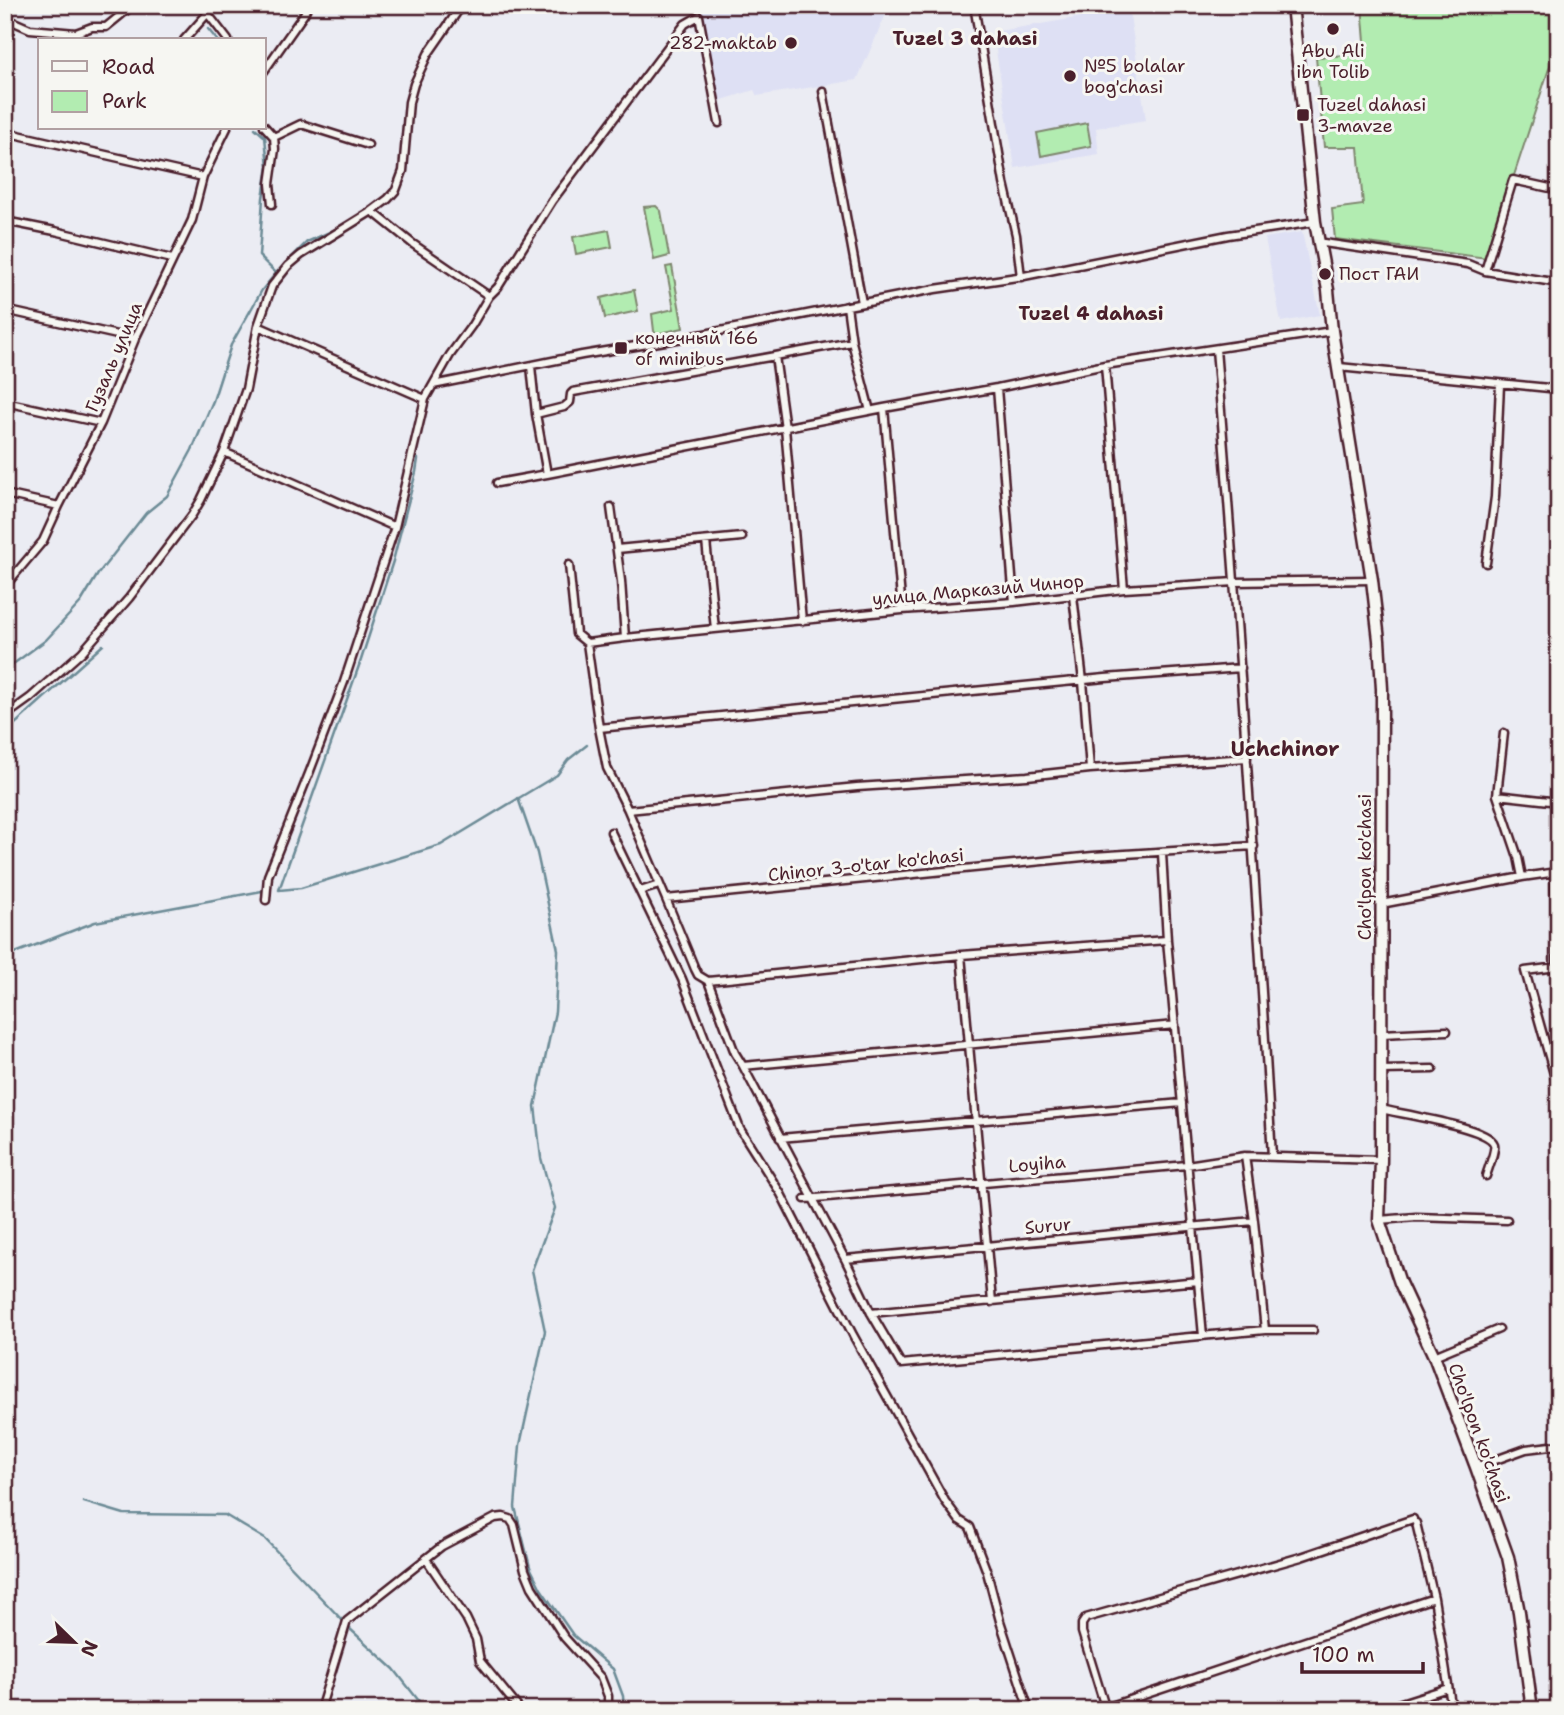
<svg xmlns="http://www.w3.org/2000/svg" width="1564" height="1715" viewBox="0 0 1564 1715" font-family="'Shantell Sans',sans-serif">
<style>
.built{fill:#dee0f4}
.green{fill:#b2ecb1;stroke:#7e866e;stroke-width:2}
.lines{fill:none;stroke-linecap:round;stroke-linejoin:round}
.stream{stroke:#6c8b96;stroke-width:2.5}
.street-casing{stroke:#4a1f2b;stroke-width:11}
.secondary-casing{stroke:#4a1f2b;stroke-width:15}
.street{stroke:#f6f6f2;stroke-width:6}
.secondary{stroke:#f6f6f2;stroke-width:10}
.poi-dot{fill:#4a1f2b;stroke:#f6f6f2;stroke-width:2.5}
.labels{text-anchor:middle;stroke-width:6;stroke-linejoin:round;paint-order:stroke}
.poi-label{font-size:18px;fill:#4a1f2b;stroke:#f6f6f2;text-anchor:start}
.street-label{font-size:18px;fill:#4a1f2b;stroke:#f6f6f2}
.neighbourhood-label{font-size:19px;font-weight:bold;fill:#4a1f2b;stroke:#f6f6f2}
.quarter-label{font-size:21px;font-weight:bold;fill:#4a1f2b;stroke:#f6f6f2}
</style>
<rect width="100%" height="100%" fill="#ebecf3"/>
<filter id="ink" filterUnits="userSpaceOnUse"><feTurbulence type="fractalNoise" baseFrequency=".0143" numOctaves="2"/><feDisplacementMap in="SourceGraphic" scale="14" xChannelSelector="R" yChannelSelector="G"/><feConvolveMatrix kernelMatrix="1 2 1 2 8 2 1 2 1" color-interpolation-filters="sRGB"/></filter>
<g filter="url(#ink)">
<!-- built -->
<path class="built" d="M701,5H890L857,80L757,96L754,90L719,101Z
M1129,9L1146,120L1096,128L1099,154L1015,168L993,32Z
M1302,232L1320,315L1281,322L1265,238Z"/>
<!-- green -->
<path class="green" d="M1362,5H1559V38L1487,258L1335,239L1332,209L1363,205L1358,147H1324L1316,57L1366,54Z
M1087,123L1091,146L1041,156L1037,133Z
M656,206L661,211L669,256L654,260L644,207Z
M609,230L612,247L576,254L573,237Z
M672,266L683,328L656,334L654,331L652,314L674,309L666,267Z
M634,290L638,311L605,318L601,298Z"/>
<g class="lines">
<!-- stream -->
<path class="stream" d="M208,29L217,40
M276,273L307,242L341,227
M418,459L416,472L393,561L361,660L279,890L301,888L441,845L557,775L568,760L587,745
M5,670L46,640L81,602L98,574L146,513L167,496L192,450L213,401L231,345L262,290L276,273L259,256L263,198L268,166L265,137L255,128
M5,733L103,645
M518,798L537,853L558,950L555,1012L535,1106L541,1158L555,1208L532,1270L545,1331L520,1445L515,1507L530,1567L541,1589L573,1635L613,1669L623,1696L624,1710
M5,957L95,922L262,891
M84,1502L124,1514L225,1515L265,1539L343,1621
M349,1628L394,1669L426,1710"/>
<defs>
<path id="street" d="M201,5L228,40
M974,5L1004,183L1016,235L1021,277
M5,18L30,29L76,33L92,27H106L133,5
M184,40L208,13
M264,71L304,14L308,5
M823,91L862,303
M264,126L274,137L275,149L270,184L272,204
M5,132L203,177
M274,137L301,124L368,145
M372,211L413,244L489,296
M5,221L55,231L172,259
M1317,242L1468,264L1485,271L1559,283
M1485,271L1513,180L1559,190
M847,306L852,342L870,411
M5,310L135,339
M258,326L425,399
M1216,349C1238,618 1256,886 1272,1156
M1105,365L1124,589
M531,366L536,414L547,474L884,408L997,388L1105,365L1332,331
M1339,367L1559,389
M433,385L582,355L689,337L935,289L1024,276L1228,235L1315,222
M997,388L1014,602
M5,402L101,423
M884,408L902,610
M536,414L564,407L570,402L571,394L573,392L775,356
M224,452L395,527
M497,483L547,474
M5,494L59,506
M611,507L621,581L625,638
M706,541L715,629
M617,549L742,537
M1486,563L1495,497L1500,384
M569,565L576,634L587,643L599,728L607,768L628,810L666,899L1093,856L1254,846
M5,586L43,541L59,506L101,423L135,339L192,220L203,177L227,128
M1073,596L1083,681L1090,769
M802,621L785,428L775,356L852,342
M587,643L625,638L902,610L1014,602L1124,589L1235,582L1372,580
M5,716L30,698L82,652L129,598L192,515L201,500L224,452L246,389L258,326L272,286L288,266L301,255L372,211L388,199L396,190L403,171L409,102L414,84L428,54L462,5
M599,728L1105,678L1241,668
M1504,733L1497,795L1518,857L1522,877
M1497,795L1559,802
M628,810L857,787L1027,776L1090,769L1247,758
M611,832L682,979L740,1129L781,1194L853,1335L945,1501L959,1520L970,1527L987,1572L1000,1621L1029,1710
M1162,853L1167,940L1203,1336
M1555,872L1557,967L1525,971L1559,1092
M640,891L659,885
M666,899L695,969L698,975L708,981L961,955L1167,940
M266,900L268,876L310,771L344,682L395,527L425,399L450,355L472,325L489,296L498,287L552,201L685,24L699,16L719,123
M1381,904L1522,877L1557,872
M961,955L992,1302
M708,981L735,1053L743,1066L845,1259L871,1313L901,1364L1265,1330H1313
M1381,1034L1447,1031
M743,1066L1175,1025
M1381,1070L1433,1069
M1381,1109C1401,1114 1488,1127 1494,1144C1496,1150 1488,1169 1486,1176
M780,1138L1182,1103
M1245,1156L1254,1221L1265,1330
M805,1199L1187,1165L1245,1156L1381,1160
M1379,1220L1416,1217L1507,1220
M845,1259L1254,1221
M871,1313L1198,1281
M1434,1356L1499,1329
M1476,1467L1526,1449L1559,1445
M1416,1523L1434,1598L1452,1710
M426,1559L466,1618L476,1639L480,1661L520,1710
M1105,1707L1082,1632V1624L1086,1618L1301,1557L1413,1519
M320,1710L347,1621L442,1546L495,1518L503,1517L510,1519L514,1525L525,1570L532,1587L564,1637L601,1678L608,1696V1710
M1099,1710L1434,1598
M1379,1710L1448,1688"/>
<path id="secondary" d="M1292,5L1315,222L1328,290L1332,331L1372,580L1379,640L1382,689L1381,1160L1379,1220L1400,1283L1434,1356L1476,1467L1508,1557L1519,1612L1532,1710"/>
</defs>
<!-- street casing -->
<use href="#street" class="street-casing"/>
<!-- secondary casing -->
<use href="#secondary" class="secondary-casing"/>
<!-- street -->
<use href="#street" class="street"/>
<!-- secondary -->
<use href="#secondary" class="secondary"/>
</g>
</g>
<!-- markers -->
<g class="poi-dot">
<circle cx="1333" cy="29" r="7"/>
<circle cx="791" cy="43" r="7"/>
<circle cx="1070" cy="76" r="7"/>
<rect x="1296" y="108" width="14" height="14" rx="3.5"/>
<circle cx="1325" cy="274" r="7"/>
<rect x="614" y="341" width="14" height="14" rx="3.5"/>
</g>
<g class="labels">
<!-- poi labels -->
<g class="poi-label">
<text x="777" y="49" text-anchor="end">282-maktab</text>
<text x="1333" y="57" text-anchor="middle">Abu Ali<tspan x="1333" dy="21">ibn Tolib</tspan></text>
<text x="1084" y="72">№5 bolalar<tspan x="1084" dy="21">bog'chasi</tspan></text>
<text x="1317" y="111">Tuzel dahasi<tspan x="1317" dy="21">3-mavze</tspan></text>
<text x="1339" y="280">Пост ГАИ</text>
<text x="635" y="344">конечный 166<tspan x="635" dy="21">of minibus</tspan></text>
</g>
<!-- street labels -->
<g class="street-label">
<text transform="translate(114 357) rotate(-67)" y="6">Гузаль улица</text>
<text transform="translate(978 590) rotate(-5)" y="6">улица Марказий Чинор</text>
<text transform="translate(866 865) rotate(-6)" y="6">Chinor 3-o'tar ko'chasi</text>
<text transform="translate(1365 867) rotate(-90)" y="6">Cho'lpon ko'chasi</text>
<text transform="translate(1037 1164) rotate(-5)" y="6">Loyiha</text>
<text transform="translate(1048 1226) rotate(-5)" y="6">Surur</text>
<text transform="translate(1479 1433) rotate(70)" y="6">Cho'lpon ko'chasi</text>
</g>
<!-- neighbourhood labels -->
<g class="neighbourhood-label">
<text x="965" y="45">Tuzel 3 dahasi</text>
<text x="1091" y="320">Tuzel 4 dahasi</text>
</g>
<!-- quarter labels -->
<g class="quarter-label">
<text x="1285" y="756">Uchchinor</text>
</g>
</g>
<!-- margin -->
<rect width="1564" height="1715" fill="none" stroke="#f6f6f2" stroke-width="28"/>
<rect x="14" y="14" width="1536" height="1687" fill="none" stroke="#4a1f2b" stroke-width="2.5" filter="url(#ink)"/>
<!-- legend -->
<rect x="38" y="38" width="228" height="91" fill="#f6f6f2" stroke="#b1a0a2" stroke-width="2"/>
<rect x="52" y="61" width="35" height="10" fill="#f6f6f2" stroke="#b1a0a2" stroke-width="2"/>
<text x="102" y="74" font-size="21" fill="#4a1f2b">Road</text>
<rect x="52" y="91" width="35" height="21" fill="#b2ecb1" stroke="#b1a0a2" stroke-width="2"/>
<text x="102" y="108" font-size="21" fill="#4a1f2b">Park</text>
<!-- north arrow -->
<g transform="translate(74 1642) rotate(113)" stroke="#f6f6f2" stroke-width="5" paint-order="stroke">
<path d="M0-5L12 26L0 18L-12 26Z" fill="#4a1f2b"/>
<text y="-10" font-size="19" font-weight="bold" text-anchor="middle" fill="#4a1f2b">N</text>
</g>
<!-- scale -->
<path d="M1302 1662v10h121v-10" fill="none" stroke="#4a1f2b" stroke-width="3.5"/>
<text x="1312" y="1662" font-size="21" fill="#4a1f2b" stroke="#f6f6f2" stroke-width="5" paint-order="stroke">100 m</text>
</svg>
